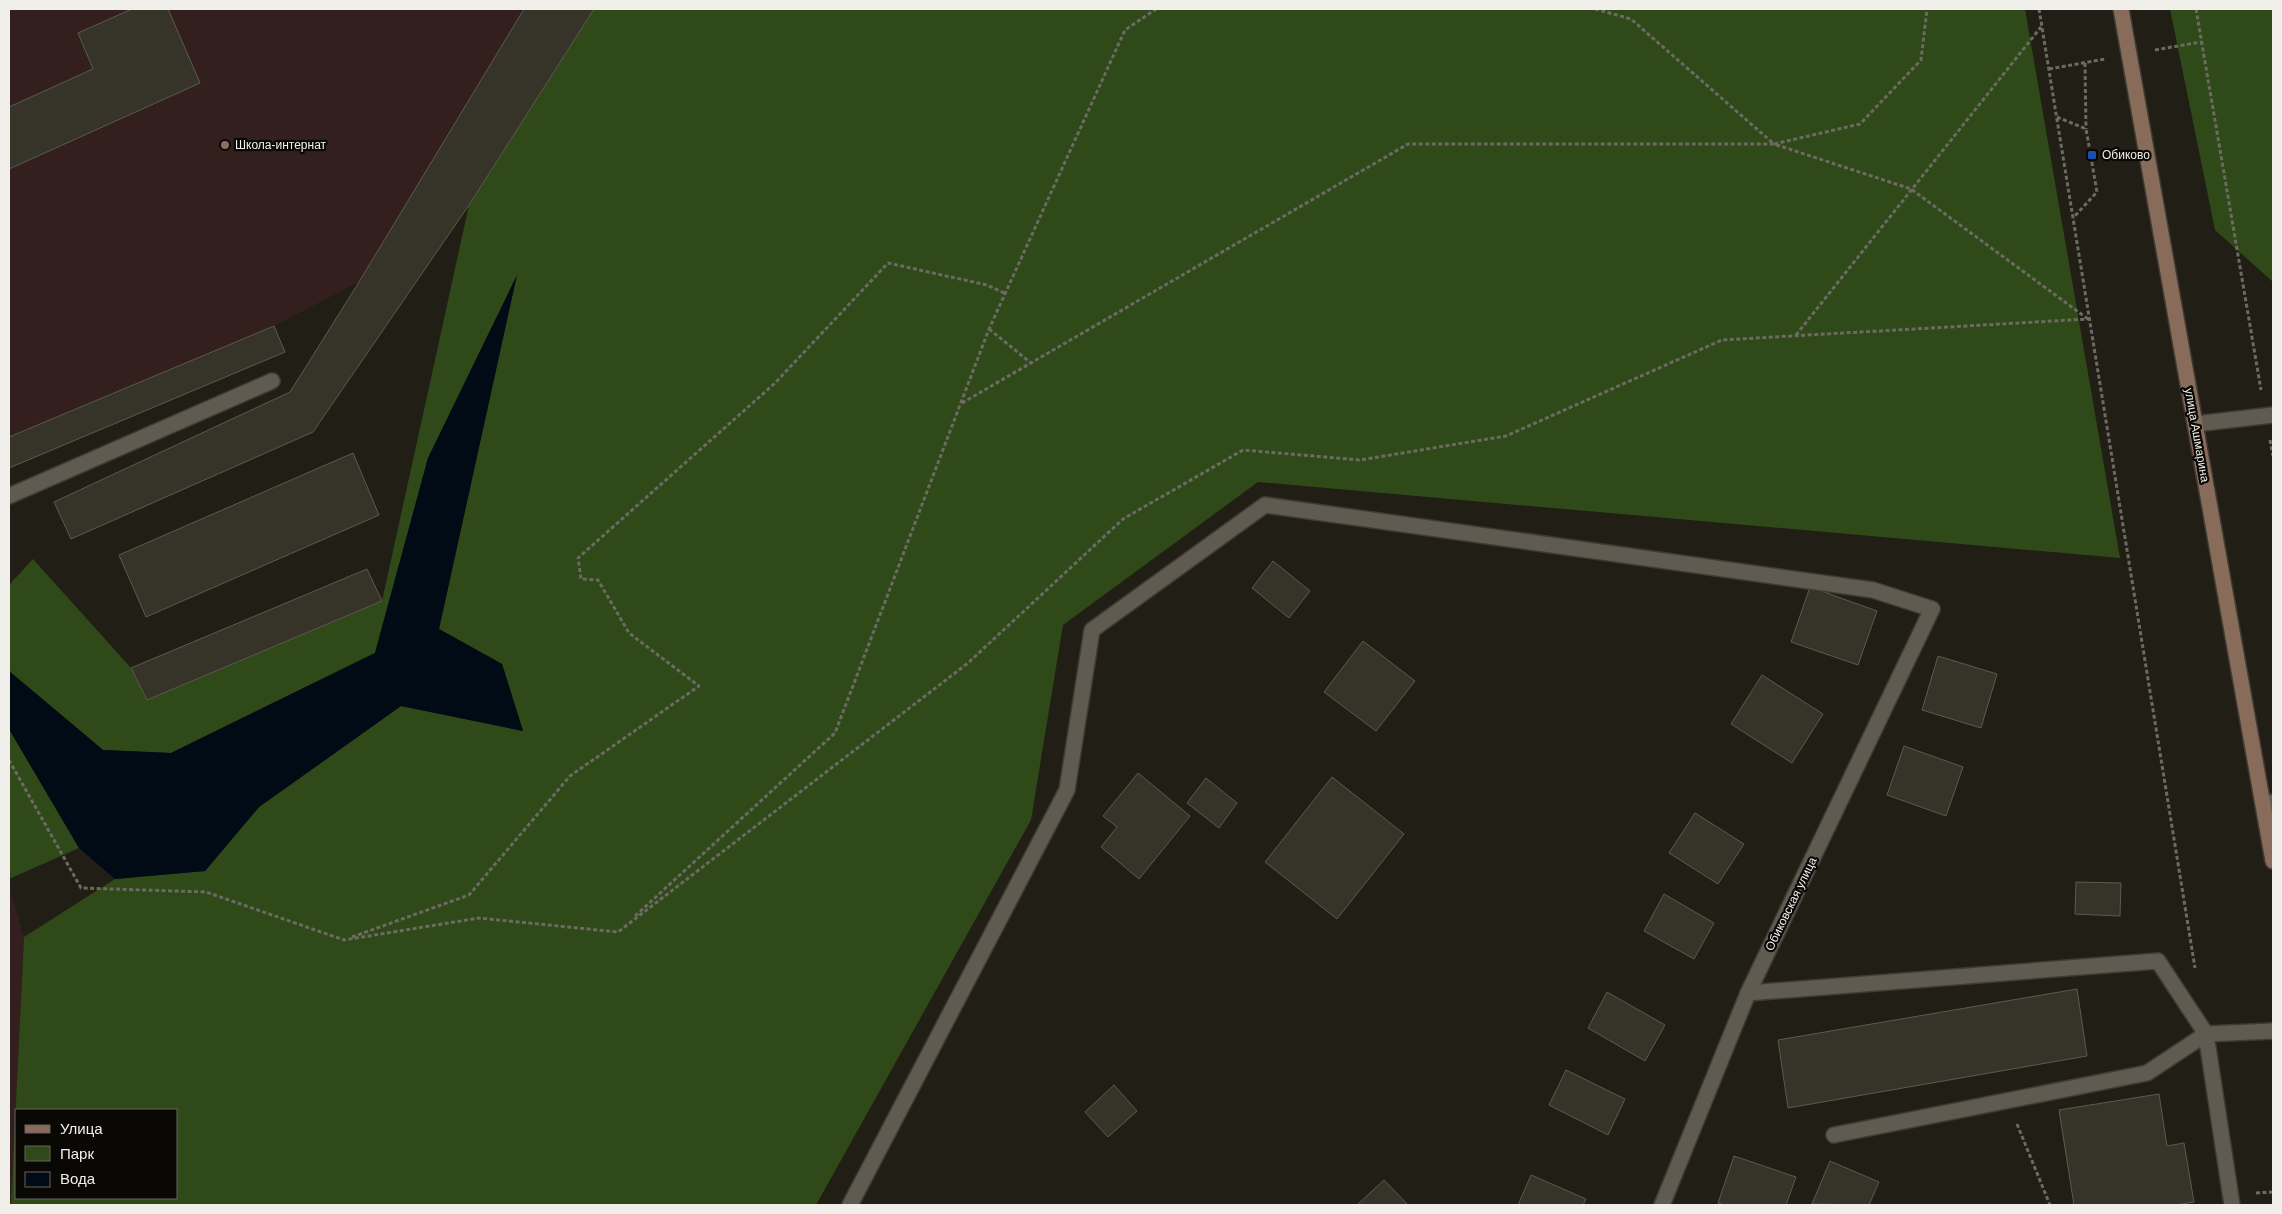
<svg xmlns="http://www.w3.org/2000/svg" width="2282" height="1214" viewBox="0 0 2282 1214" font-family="Helvetica,sans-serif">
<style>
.education{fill:#33201e}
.green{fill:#2f4918;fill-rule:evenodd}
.water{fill:#000b16}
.building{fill:#363329;stroke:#5d5a4f}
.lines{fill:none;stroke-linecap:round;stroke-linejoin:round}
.service-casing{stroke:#3e3b35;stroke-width:18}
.minor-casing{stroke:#3e3b35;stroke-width:18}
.secondary-casing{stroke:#3e3b35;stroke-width:18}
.path{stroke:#6c6a62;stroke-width:3;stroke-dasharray:4 2.5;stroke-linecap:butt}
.service{stroke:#5f5b50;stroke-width:15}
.minor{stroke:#5f5b50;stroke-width:15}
.secondary{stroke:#886b59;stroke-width:15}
.education-dot{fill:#8d6e63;stroke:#090805;stroke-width:2}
.transit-dot{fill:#1a4fb4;stroke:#090805;stroke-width:2}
.labels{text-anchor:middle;stroke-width:4.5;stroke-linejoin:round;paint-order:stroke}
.poi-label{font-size:12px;fill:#f1efe9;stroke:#090805;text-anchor:start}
.street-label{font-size:12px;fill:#f1efe9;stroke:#090805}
</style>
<rect width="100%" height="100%" fill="#211e15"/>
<!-- education -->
<path class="education" d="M9,9H524L359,282L274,326L9,437Z
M9,887L24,937L11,1205H9Z"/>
<!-- green -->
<path class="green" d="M594,9H2025L2120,558L1258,482L1063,625L1031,820L816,1205H11L24,937L115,879L205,871L259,807L401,706L523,731L502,664L439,629L516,278L428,458L375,653L171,753L103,750L9,671V585L33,559L131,668L147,700L382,601L469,205ZM16,1110H176V1198H16Z
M2170,9H2273V282L2215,230Z
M9,729L79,848L9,879Z"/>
<!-- water -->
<path class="water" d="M517,275L439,629L502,664L523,731L401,706L259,807L205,871L115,879L79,848L9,729V671L103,750L171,753L375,653L428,458Z"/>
<!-- building -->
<path class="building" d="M132,9H168L200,83L9,169V107L93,69L78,33Z
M524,9H594L469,205L313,432L71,539L54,502L290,392L359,282Z
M274,326L285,352L9,468V437Z
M353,453L379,515L146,617L119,555Z
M1273,561L1310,591L1289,618L1252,588Z
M367,569L382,601L147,700L131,668Z
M1810,587L1877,611L1858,665L1791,642Z
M1363,641L1415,681L1376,731L1324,692Z
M1938,656L1997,674L1981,728L1922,710Z
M1762,675L1823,714L1792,763L1731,724Z
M1904,746L1963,767L1946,816L1887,795Z
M1138,773L1190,816L1139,879L1101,847L1117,827L1103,816Z
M1332,777L1404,834L1337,919L1265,862Z
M1206,778L1237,803L1219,828L1187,803Z
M1695,813L1744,844L1718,884L1669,853Z
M2076,882L2121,883L2120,916L2075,914Z
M1664,894L1714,923L1694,959L1644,931Z
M2077,989L2087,1056L1788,1108L1778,1040Z
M1607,992L1665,1025L1645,1061L1588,1028Z
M1566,1070L1625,1099L1608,1135L1549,1105Z
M1114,1085L1137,1111L1108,1137L1085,1112Z
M2159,1094L2167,1146L2184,1143L2194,1202L2176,1205H2074L2059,1110Z
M1734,1156L1796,1177L1786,1205H1724L1718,1203Z
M1830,1161L1879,1182L1869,1205L1812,1204Z
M1531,1175L1586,1199L1583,1205H1518Z
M1384,1180L1408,1205H1357Z"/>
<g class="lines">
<defs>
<path id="service" d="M2195,424L2273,415
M9,496L272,381
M1748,993L2158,961L2206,1034L2232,1205
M1834,1135L2147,1073L2206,1034L2273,1031
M850,1205L1067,790L1092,630L1265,505L1873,590L1932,609"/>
<path id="minor" d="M2263,804L2273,802
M1662,1205L1748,993L1932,609"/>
<path id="secondary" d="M2121,9L2273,861"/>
</defs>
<!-- service casing -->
<use href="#service" class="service-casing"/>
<!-- minor casing -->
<use href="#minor" class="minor-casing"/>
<!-- secondary casing -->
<use href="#secondary" class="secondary-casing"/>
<!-- path -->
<path class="path" d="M1595,9L1631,19L1774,144L1860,124L1921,60L1927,9
M2039,9L2195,968
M2196,9L2261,390
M2155,50L2201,42
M2085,63L2086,129
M2049,69L2105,59
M2057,117L2086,129L2097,192L2073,218
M989,329L1031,363
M1796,335L2041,27
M962,403L1408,144H1774L1911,189L2088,319
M2270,440L2273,456
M9,760L81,888L206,892L344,940L479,918L618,932L968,663L1123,519L1243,450L1360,460L1506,436L1722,340L2088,319
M635,916L835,733L989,329L1125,30L1156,9
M352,937L469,895L570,776L699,686L629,633L598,580L581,579L578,558L774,384L888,263L987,285L1006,294
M2017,1124L2050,1205
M2256,1193L2273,1192"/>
<!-- service -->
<use href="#service" class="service"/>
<!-- minor -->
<use href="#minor" class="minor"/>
<!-- secondary -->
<use href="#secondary" class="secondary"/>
</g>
<!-- markers -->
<circle class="education-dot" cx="225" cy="145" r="5"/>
<rect class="transit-dot" x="2087" y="150" width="10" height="10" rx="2.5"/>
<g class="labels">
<!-- poi labels -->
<g class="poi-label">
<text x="235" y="149">Школа-интернат</text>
<text x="2102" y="159">Обиково</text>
</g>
<!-- street labels -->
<g class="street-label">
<text transform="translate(2197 435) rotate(80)" y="4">улица Ашмарина</text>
<text transform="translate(1791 904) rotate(-64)" y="4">Обиковская улица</text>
</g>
</g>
<!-- border -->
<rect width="2282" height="1214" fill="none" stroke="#f1efe9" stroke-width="20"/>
<!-- legend -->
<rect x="15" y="1109" width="162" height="90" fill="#090805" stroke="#666460"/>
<rect x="25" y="1125" width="25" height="8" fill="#886b59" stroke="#666460"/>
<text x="60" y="1134" font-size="15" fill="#f1efe9">Улица</text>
<rect x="25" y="1146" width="25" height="15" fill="#2f4918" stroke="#666460"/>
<text x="60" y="1159" font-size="15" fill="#f1efe9">Парк</text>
<rect x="25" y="1172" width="25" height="15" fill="#000b16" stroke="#666460"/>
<text x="60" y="1184" font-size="15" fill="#f1efe9">Вода</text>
</svg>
